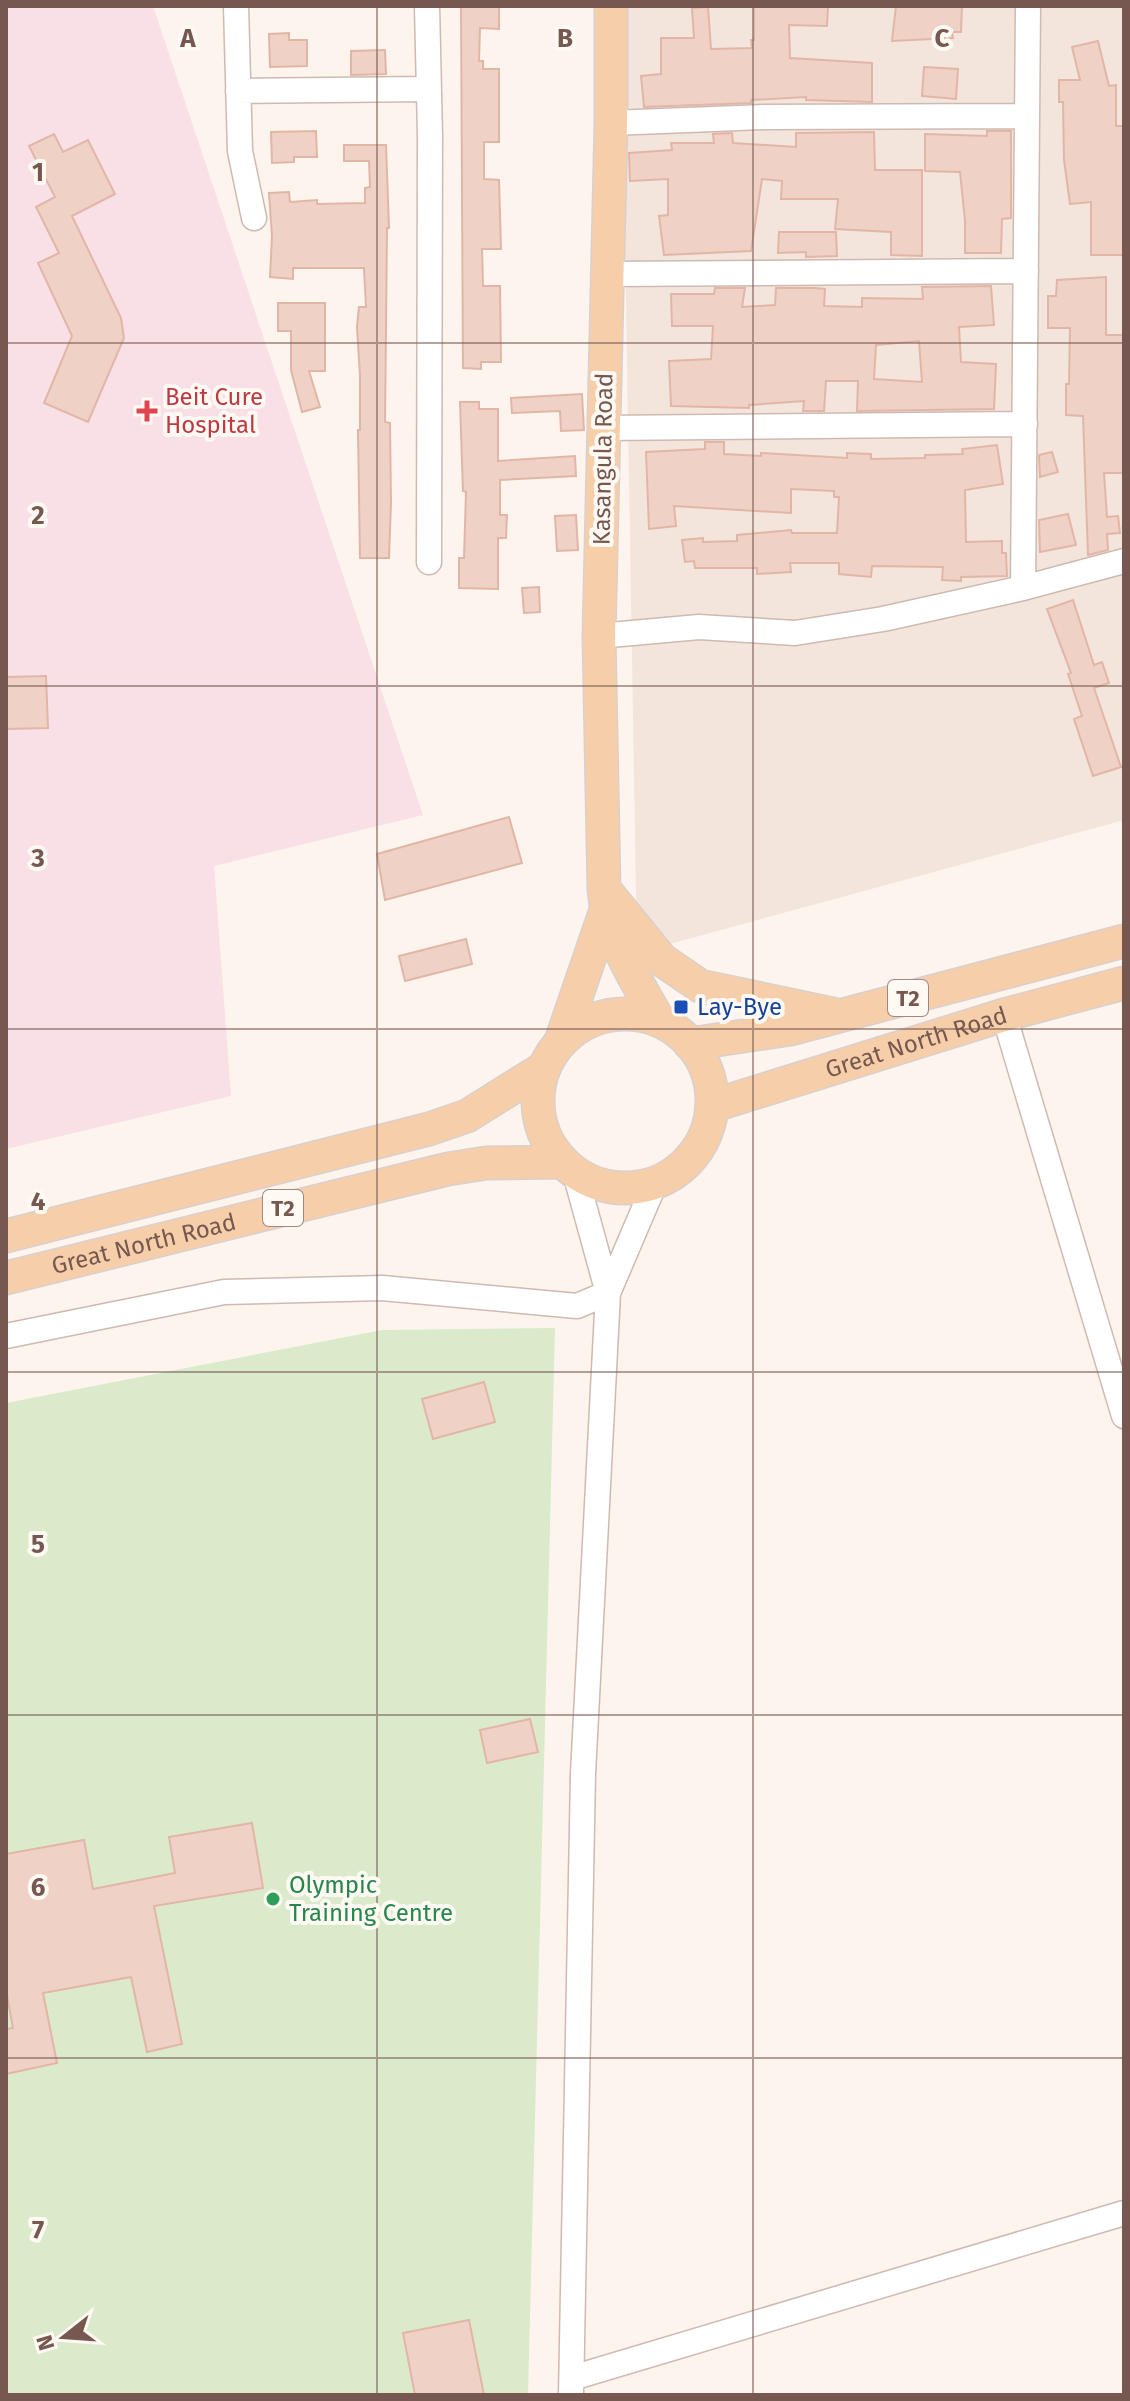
<svg xmlns="http://www.w3.org/2000/svg" width="1130" height="2401" viewBox="0 0 1130 2401" font-family="'Fira Sans',sans-serif">
<style>
.residential{fill:#f3e5db}
.medical{fill:#f9e0e7}
.green{fill:#dbeacb}
.building{fill:#f0d1c6;stroke:#e2b6a7;stroke-width:2;fill-rule:evenodd}
.lines{fill:none;stroke-linecap:round;stroke-linejoin:round}
.minor-casing{stroke:#cebab2;stroke-width:27}
.major-casing{stroke:#d9d0ce;stroke-width:35}
.minor{stroke:#fff;stroke-width:24}
.major{stroke:#f6cfaa;stroke-width:32}
.grid{fill:none;stroke:#775850;stroke-width:2;stroke-opacity:0.55}
.health-dot{fill:#e0444e;stroke:#fef9f3;stroke-width:3}
.transit-dot{fill:#1a4fb4;stroke:#fef9f3;stroke-width:3}
.leisure-dot{fill:#2e9e5b;stroke:#fef9f3;stroke-width:3}
.labels{text-anchor:middle;stroke-width:8;stroke-linejoin:round;paint-order:stroke}
.shield{fill:#fef9f3;stroke:#a08881;stroke-width:2}
.shield-label{font-size:22px;font-weight:bold;fill:#775850}
.health-label{font-size:24px;fill:#be3a42;stroke:#fef9f3;text-anchor:start}
.street-label{font-size:24px;fill:#775850;stroke:#fef9f3}
.transit-label{font-size:24px;fill:#164399;stroke:#fef9f3;text-anchor:start}
.leisure-label{font-size:24px;fill:#27864d;stroke:#fef9f3;text-anchor:start}
.grid-label{font-size:26px;text-anchor:middle;font-weight:bold;fill:#775850;stroke:#fef9f3;stroke-width:8;stroke-linejoin:round;paint-order:stroke}
</style>
<rect width="100%" height="100%" fill="#fcf4ed"/>
<!-- residential -->
<path class="residential" d="M621,6H1124V820L637,953Z"/>
<!-- medical -->
<path class="medical" d="M6,6H153L423,815L214,866L231,1096L6,1149Z"/>
<!-- green -->
<path class="green" d="M555,1328L528,2395H6V1403L382,1330Z"/>
<!-- building -->
<path class="building" d="M461,6H499V29L480,28L479,61H483V69H499V142H484V179L499,180L501,249H482L483,286H500L501,362H481V369L463,368Z
M754,6H828L827,26L789,25L790,58L872,63V102L806,100V97L751,100V103L644,107L641,76L661,74V38H694L692,8L708,7L711,49L752,48L751,40H754Z
M896,6H962L961,32H952L953,38L892,41Z
M289,33V40H307V66L270,67L269,34Z
M1098,41L1109,86L1116,85V126H1124V255H1091V202L1070,204L1064,160L1063,102H1059V80H1080L1072,47Z
M385,50L386,74L351,75V51Z
M924,67L958,69L956,99L922,96Z
M316,131L317,157H294V162L272,163L271,132Z
M987,131H1011V218L1002,219L1001,253H965V221L960,172L925,171V134L987,136Z
M874,132L875,170H922V256L891,255V232L835,229L838,199H781L782,181L762,179L751,251L664,255L659,216L668,215V179L630,181L629,153L672,150L671,143H714L713,134L732,133L733,143L796,147V133Z
M54,134L63,152L88,140L115,194L72,216L121,318L124,338L88,422L44,403L72,336L38,263L59,253L36,207L55,197L29,146Z
M344,145H386L389,228H387L385,422L390,423L391,503L389,558H360L358,430H360V376L357,327L359,307H366L364,268H293V279L270,277L272,236L269,193L289,192L290,202L317,200V204L365,203V188L370,187L369,161H344Z
M779,232H836L837,256L806,257V252L778,253Z
M1106,277V335H1124V473H1104L1107,517L1118,516L1120,533L1107,534L1108,550L1088,555L1083,416L1066,415V384H1069L1070,328H1048V296H1056L1057,280Z
M991,286L994,325L959,327L961,362L996,364L994,409L857,411L858,381H826L824,411H803L804,401L749,405V408L671,406L669,361L711,359L713,326H672L671,294H714L715,288H745L742,307L775,305L776,288H815L825,289L824,306L862,307V298L923,299L922,287ZM919,341L922,382L874,379L876,345Z
M278,303H325V371H309L320,407L302,412L291,370V331H278Z
M582,394L584,430L561,431L560,411L512,413L511,398Z
M460,402H479V409H498V461L575,456L576,476L500,480V515H507L506,538H498V589L459,588V558H464L466,492L463,491Z
M705,442H724V454L761,456V453L847,458V453L871,454V459L925,458V455L963,454L962,449L997,445L1003,484L965,490L966,542L1002,541V553H1006L1007,576L961,577V581L942,580L943,567L872,566L871,577L839,574V563H790L791,572L757,574V568H695L694,561L685,562L682,540L703,538V542L737,541V535L791,530L792,533H837L839,497H834V491L791,489V513L674,506L676,526L649,529L646,452L705,449Z
M1052,452L1058,472L1040,477L1039,455Z
M1068,514L1076,545L1040,552L1039,520Z
M576,515L578,550L557,551L555,516Z
M539,587L540,612L524,613L522,588Z
M1073,600L1094,665L1102,662L1109,683L1094,688L1121,767L1093,776L1074,719L1082,716L1068,674L1071,673L1047,609Z
M46,676L48,728L6,729V677Z
M509,817L522,863L385,900L377,854Z
M466,939L472,964L405,981L399,956Z
M484,1382L495,1422L433,1439L422,1399Z
M530,1719L538,1752L487,1763L480,1730Z
M252,1823L263,1888L154,1906L182,2044L147,2052L131,1977L43,1993L57,2063L6,2074V2029L13,2028L6,1990V1854L84,1840L93,1889L175,1873L169,1837Z
M469,2320L484,2395H415L403,2333Z"/>
<g class="lines">
<defs>
<path id="minor" d="M236,6L240,151L254,218
M427,6L430,136L429,562
M238,91L428,89
M611,123L765,117L1027,116
M608,274L1026,271
M604,428L1025,424
M1023,588L1028,6
M599,636L699,627L795,633L883,619L1023,588L1124,561
M1004,1015L1124,1416
M6,1336L224,1292L382,1288L577,1306L608,1293L655,1183
M572,2378L1124,2213
M571,2395L583,1774L608,1293L575,1173"/>
<g id="major">
<path d="M611,6V123L599,636L604,889C607,937 636,980 659,1021"/>
<path d="M609,895L662,960L700,986L833,1014"/>
<circle cx="625" cy="1101" r="87"/>
<path d="M561,1041L605,913"/>
<path d="M690,1044L790,1029L1124,941"/>
<path id="s1" d="M712,1106L1004,1015L1124,983"/>
<path d="M6,1236L429,1129L467,1116L544,1068"/>
<path id="s2" d="M6,1278L448,1169L486,1163L563,1162"/>
</g>
</defs>
<!-- minor casing -->
<use href="#minor" class="minor-casing"/>
<!-- major casing -->
<use href="#major" class="major-casing"/>
<!-- minor -->
<use href="#minor" class="minor"/>
<!-- major -->
<use href="#major" class="major"/>
</g>
<!-- grid -->
<path class="grid" d="M377,6V2395M753,6V2395M6,343H1124M6,686H1124M6,1029H1124M6,1372H1124M6,1715H1124M6,2058H1124"/>
<!-- markers -->
<path class="health-dot" d="M143 399h8v8h8v8h-8v8h-8v-8h-8v-8h8z"/>
<rect class="transit-dot" x="673" y="999" width="16" height="16" rx="4"/>
<circle class="leisure-dot" cx="273" cy="1899" r="8"/>
<g class="labels">
<!-- shield labels -->
<g class="shield">
<rect x="888" y="980" width="40" height="36" rx="6"/>
<rect x="263" y="1190" width="40" height="36" rx="6"/>
</g>
<g class="shield-label">
<text x="908" y="1006">T2</text>
<text x="283" y="1216">T2</text>
</g>
<!-- health labels -->
<g class="health-label">
<text x="165" y="405">Beit Cure<tspan x="165" dy="28">Hospital</tspan></text>
</g>
<!-- street labels -->
<g class="street-label">
<text transform="translate(603 459) rotate(-89)" y="8">Kasangula Road</text>
<text dy="8" stroke="none"><textPath href="#s1" startOffset="214">Great North Road</textPath></text>
<text dy="8" stroke="none"><textPath href="#s2" startOffset="142">Great North Road</textPath></text>
</g>
<!-- transit labels -->
<g class="transit-label">
<text x="697" y="1015">Lay-Bye</text>
</g>
<!-- leisure labels -->
<g class="leisure-label">
<text x="289" y="1893">Olympic<tspan x="289" dy="28">Training Centre</tspan></text>
</g>
</g>
<g class="grid-label">
<text x="188" y="47">A</text>
<text x="565" y="47">B</text>
<text x="942" y="47">C</text>
<text x="38" y="181">1</text>
<text x="38" y="524">2</text>
<text x="38" y="867">3</text>
<text x="38" y="1210">4</text>
<text x="38" y="1553">5</text>
<text x="38" y="1896">6</text>
<text x="38" y="2239">7</text>
</g>
<!-- border -->
<rect width="1130" height="2401" fill="none" stroke="#775850" stroke-width="16"/>
<!-- north arrow -->
<g transform="translate(64 2337) rotate(253)" stroke="#fef9f3" stroke-width="6" paint-order="stroke">
<path d="M0-6L14 30L0 20L-14 30Z" fill="#775850"/>
<text y="-12" font-size="22" font-weight="bold" text-anchor="middle" fill="#775850">N</text>
</g>
</svg>
